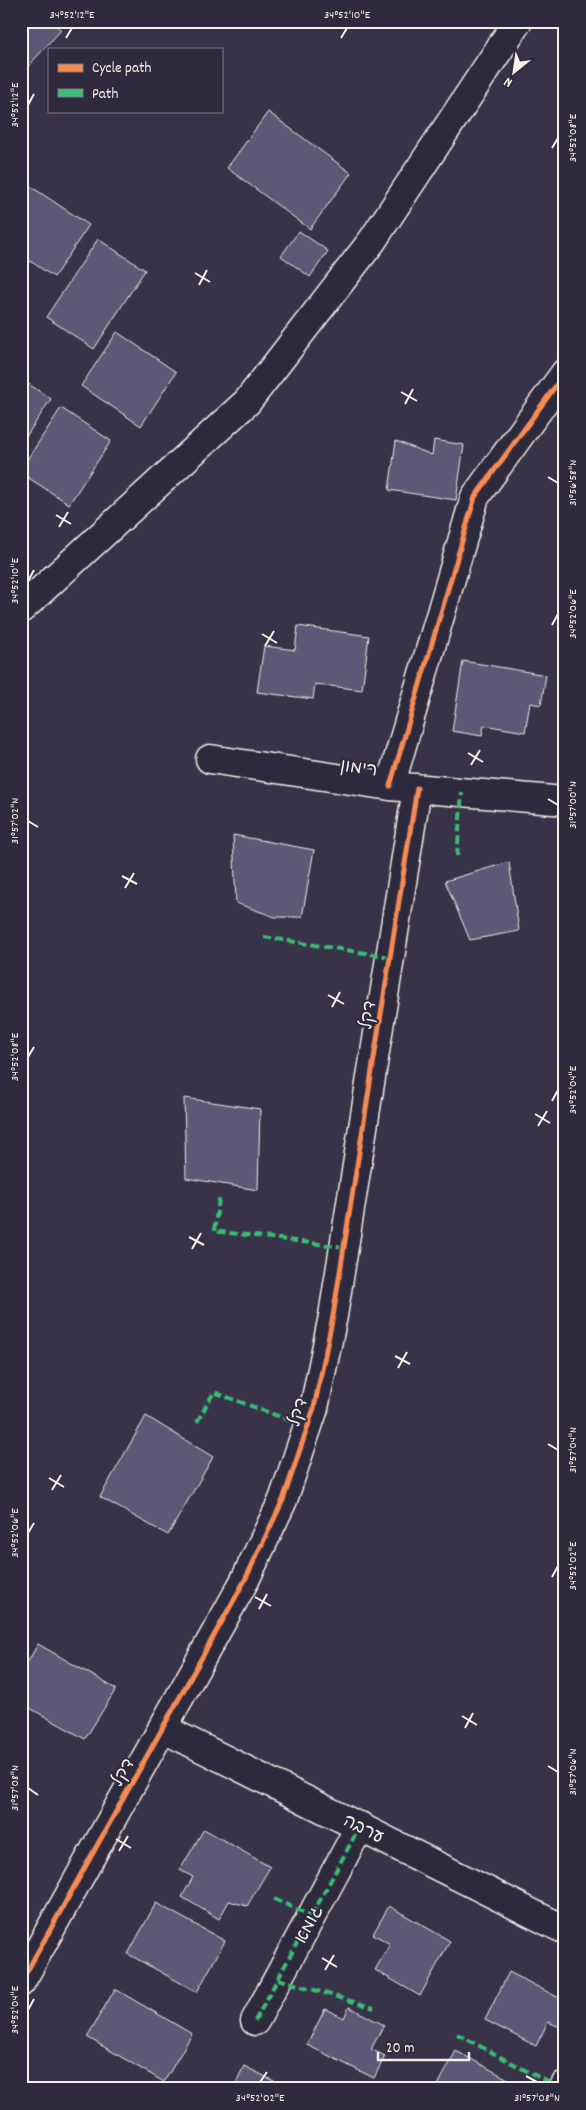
<svg xmlns="http://www.w3.org/2000/svg" width="586" height="2110" viewBox="0 0 586 2110" font-family="Dekko,'Playpen Sans Hebrew',sans-serif">
<style>
.building{fill:#5d5875;stroke:#f4f1e8}
.lines{fill:none;stroke-linecap:round;stroke-linejoin:round}
.minor-casing{stroke:#f4f1e8;stroke-width:31}
.minor{stroke:#2f2a3d;stroke-width:28}
.quiet{stroke:#3abd76;stroke-width:4;stroke-dasharray:8 4;stroke-linecap:butt}
.cycleway-casing{stroke:#2f2a3d;stroke-width:8}
.cycleway{stroke:#f68b52;stroke-width:5}
.ticks{fill:none;stroke:#f4f1e8;stroke-width:2}
.labels{text-anchor:middle;stroke-width:4;stroke-linejoin:round;paint-order:stroke}
.street-label{font-size:18px;fill:#f4f1e8;stroke:#2f2a3d}
.neatline{fill:none;stroke:#f4f1e8;stroke-width:2}
.ticks-label{font-size:12px;text-anchor:middle;fill:#f4f1e8}
</style>
<rect width="100%" height="100%" fill="#383348"/>
<filter id="ink" filterUnits="userSpaceOnUse"><feTurbulence type="fractalNoise" baseFrequency=".02" numOctaves="2"/><feDisplacementMap in="SourceGraphic" scale="10" xChannelSelector="R" yChannelSelector="G"/><feConvolveMatrix kernelMatrix="1 2 1 2 8 2 1 2 1" color-interpolation-filters="sRGB"/></filter>
<g filter="url(#ink)">
<!-- building -->
<path class="building" d="M21,21H52L61,30L21,74Z
M268,112L351,173L310,229L227,168Z
M30,186L89,225L54,277L21,255V200Z
M299,231L328,251L310,277L281,256Z
M98,239L145,270L94,349L46,317Z
M117,332L176,372L141,426L81,386Z
M21,379L51,399L21,444Z
M61,408L111,441L69,504L21,473V469Z
M434,440L464,445L456,500L389,490L396,441L432,455Z
M298,626L369,636L362,690L315,684L313,699L257,692L264,646L295,650Z
M463,661L546,675L541,705L530,703L525,732L484,725L482,736L452,731Z
M233,835L314,850L302,917H275L236,903Z
M509,862L519,931L470,940L445,881Z
M184,1098L260,1109L258,1190L186,1178Z
M146,1416L213,1457L168,1535L100,1497Z
M38,1644L116,1689L85,1739L21,1703V1674Z
M204,1829L270,1867L247,1906L229,1901L219,1919L182,1897L193,1877L180,1870Z
M156,1903L225,1941L197,1992L128,1954Z
M389,1906L450,1941L420,1996L375,1970L390,1944L373,1934Z
M509,1972L565,2001V2018L560,2027L548,2022L536,2046L485,2020Z
M115,1989L192,2034L164,2082L87,2037Z
M349,2007L384,2025L371,2049L385,2056L374,2078L307,2045L325,2009L344,2018Z
M456,2051L508,2079L503,2089H436Z
M244,2066L290,2089H233Z"/>
<g class="lines">
<defs>
<path id="minor" d="M21,609L247,402L372,241L518,21
M210,759L390,786L565,801
M390,786L475,497L565,373
M162,1728L565,1930
M21,1982L245,1580L283,1500L314,1408L333,1316L417,788
M255,2021L360,1826
M563,2089L565,2085"/>
</defs>
<!-- minor casing -->
<use href="#minor" class="minor-casing"/>
<!-- minor -->
<use href="#minor" class="minor"/>
<!-- quiet -->
<path class="quiet" d="M457,856L462,792
M264,937L390,957
M219,1199L214,1231L344,1247
M197,1422L214,1392L307,1427
M21,1733L26,1735
M274,1899L312,1916
M21,1958L31,1964
M278,1979L374,2008
M255,2021L360,1826
M457,2034L561,2089"/>
<defs>
<path id="cycleway" d="M390,786L475,497L565,373
M21,1982L245,1580L283,1500L314,1408L333,1316L417,788"/>
</defs>
<!-- cycleway casing -->
<use href="#cycleway" class="cycleway-casing"/>
<!-- cycleway -->
<use href="#cycleway" class="cycleway"/>
</g>
</g>
<!-- ticks -->
<path class="ticks" d="M66,38L72,28M341,38L347,28M28,105L34,94M552,148L558,138M195,273L210,282M199,285L207,270M401,392L417,401M405,404L413,389M548,477L558,483M56,515L71,524M59,527L68,512M28,581L34,570M552,625L558,614M262,634L277,643M265,646L274,631M468,753L483,762M471,765L480,750M548,799L558,805M28,821L38,827M122,876L137,884M125,888L134,873M328,995L344,1004M332,1007L340,992M28,1057L34,1047M552,1101L558,1090M535,1114L550,1123M538,1126L547,1111M189,1237L204,1245M192,1249L201,1233M395,1356L410,1364M398,1368L407,1352M548,1444L558,1450M49,1478L64,1487M52,1490L61,1475M28,1533L34,1523M552,1577L558,1566M255,1597L271,1606M259,1609L267,1594M462,1716L477,1725M465,1728L473,1713M548,1766L558,1772M28,1788L38,1795M116,1839L131,1848M119,1851L128,1836M322,1958L337,1967M325,1970L334,1955M28,2010L34,1999M526,2076L537,2082M260,2082L267,2072"/>
<g class="labels">
<!-- street labels -->
<g class="street-label">
<text transform="translate(359 767) rotate(8)" y="6">רימון</text>
<text transform="translate(367 1015) rotate(-81)" y="6">דקל</text>
<text transform="translate(297 1412) rotate(-73)" y="6">דקל</text>
<text transform="translate(122 1772) rotate(-61)" y="6">דקל</text>
<text transform="translate(364 1828) rotate(27)" y="6">ערבה</text>
<text transform="translate(308 1924) rotate(-62)" y="6">גומא</text>
</g>
</g>
<!-- margin -->
<rect width="586" height="2110" fill="none" stroke="#2f2a3d" stroke-width="55"/>
<!-- legend -->
<rect x="48" y="48" width="175" height="65" fill="#2f2a3d" stroke="#7e7a81"/>
<rect x="58" y="64" width="25" height="8" fill="#f68b52" stroke="#7e7a81"/>
<text x="92" y="72" font-size="15" fill="#f4f1e8">Cycle path</text>
<rect x="58" y="89" width="25" height="8" fill="#3abd76" stroke="#7e7a81"/>
<text x="92" y="98" font-size="15" fill="#f4f1e8">Path</text>
<!-- north arrow -->
<g transform="translate(514 72) rotate(210)" stroke="#2f2a3d" stroke-width="4" paint-order="stroke">
<path d="M0-4L9 19L0 12L-9 19Z" fill="#f4f1e8"/>
<text y="-8" font-size="14" font-weight="bold" text-anchor="middle" fill="#f4f1e8">N</text>
</g>
<!-- scale -->
<path d="M378 2052v8h91v-8" fill="none" stroke="#f4f1e8" stroke-width="2.5"/>
<text x="386" y="2052" font-size="15" fill="#f4f1e8" stroke="#2f2a3d" stroke-width="4" paint-order="stroke">20 m</text>
<rect x="28" y="28" width="530" height="2054" class="neatline"/>
<g class="ticks-label">
<text x="72" y="18">34°52'12"E</text>
<text x="347" y="18">34°52'10"E</text>
<text transform="translate(14 105) rotate(-90)" y="4">34°52'12"E</text>
<text transform="translate(572 138) rotate(-90)" y="4">34°52'08"E</text>
<text transform="translate(572 483) rotate(-90)" y="4">31°56'58"N</text>
<text transform="translate(14 581) rotate(-90)" y="4">34°52'10"E</text>
<text transform="translate(572 614) rotate(-90)" y="4">34°52'06"E</text>
<text transform="translate(572 805) rotate(-90)" y="4">31°57'00"N</text>
<text transform="translate(14 821) rotate(-90)" y="4">31°57'02"N</text>
<text transform="translate(14 1057) rotate(-90)" y="4">34°52'08"E</text>
<text transform="translate(572 1090) rotate(-90)" y="4">34°52'04"E</text>
<text transform="translate(572 1450) rotate(-90)" y="4">31°57'04"N</text>
<text transform="translate(14 1533) rotate(-90)" y="4">34°52'06"E</text>
<text transform="translate(572 1566) rotate(-90)" y="4">34°52'02"E</text>
<text transform="translate(572 1772) rotate(-90)" y="4">31°57'06"N</text>
<text transform="translate(14 1788) rotate(-90)" y="4">31°57'08"N</text>
<text transform="translate(14 2010) rotate(-90)" y="4">34°52'04"E</text>
<text x="260" y="2101">34°52'02"E</text>
<text x="537" y="2101">31°57'08"N</text>
</g>
</svg>
